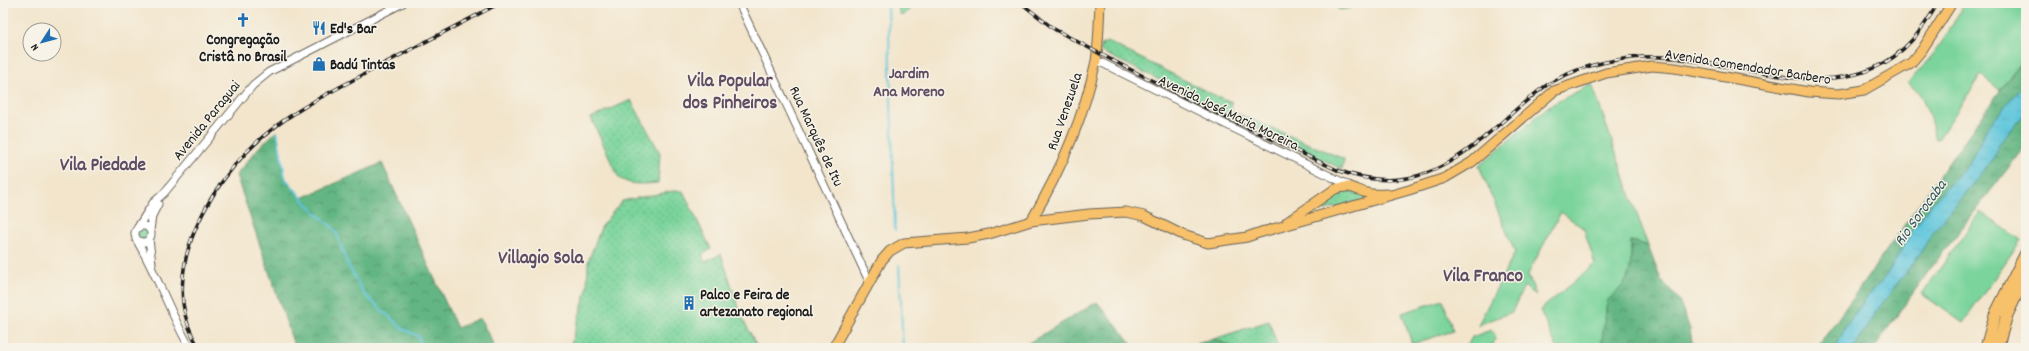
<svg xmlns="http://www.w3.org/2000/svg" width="2029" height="351" viewBox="0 0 2029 351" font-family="Dekko,sans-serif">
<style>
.grass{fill:#7ad49b;stroke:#4b785c}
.forest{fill:url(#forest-crowns);stroke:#406950}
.park{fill:url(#park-dots);stroke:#4b785c}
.water{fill:url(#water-ripples);stroke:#3e717c}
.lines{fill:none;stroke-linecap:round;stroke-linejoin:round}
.stream{stroke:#5fc6dc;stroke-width:2}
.minor-casing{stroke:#67625a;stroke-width:9}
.major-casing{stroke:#67625a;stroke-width:11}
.highway-casing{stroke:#67625a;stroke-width:13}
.minor{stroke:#fff;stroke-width:7}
.major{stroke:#f7c06b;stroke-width:9}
.highway{stroke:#f7c06b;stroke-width:11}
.rail-casing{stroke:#1c1c1c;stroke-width:3.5}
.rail{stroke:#f7f3e8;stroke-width:2;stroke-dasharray:6;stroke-linecap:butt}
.labels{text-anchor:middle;stroke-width:3;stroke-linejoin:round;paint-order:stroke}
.poi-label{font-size:15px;font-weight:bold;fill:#1c1c1c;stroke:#f7f3e8;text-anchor:start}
.street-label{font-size:15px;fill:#1c1c1c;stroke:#f7f3e8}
.neighbourhood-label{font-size:16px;font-weight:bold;fill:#624e63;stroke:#f7f3e8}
.water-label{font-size:16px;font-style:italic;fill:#33585f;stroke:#f7f3e8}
.district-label{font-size:19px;font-weight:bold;fill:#624e63;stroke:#f7f3e8}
</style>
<defs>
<pattern id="forest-crowns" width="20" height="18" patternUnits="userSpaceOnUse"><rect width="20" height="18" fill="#63b683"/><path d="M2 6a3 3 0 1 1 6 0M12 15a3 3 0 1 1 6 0" fill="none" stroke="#51936a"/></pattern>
<pattern id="park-dots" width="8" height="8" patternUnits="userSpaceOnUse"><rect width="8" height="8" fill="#7ad49b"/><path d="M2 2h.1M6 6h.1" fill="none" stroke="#69b585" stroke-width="1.8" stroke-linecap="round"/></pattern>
<pattern id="water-ripples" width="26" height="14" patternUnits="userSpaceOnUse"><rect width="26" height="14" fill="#5fc6dc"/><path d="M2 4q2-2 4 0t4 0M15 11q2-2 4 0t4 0" fill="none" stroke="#52aabc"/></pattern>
</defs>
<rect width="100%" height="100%" fill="#f7f3e8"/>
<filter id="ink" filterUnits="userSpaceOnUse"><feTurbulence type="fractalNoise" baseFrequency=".025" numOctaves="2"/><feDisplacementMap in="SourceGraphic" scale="8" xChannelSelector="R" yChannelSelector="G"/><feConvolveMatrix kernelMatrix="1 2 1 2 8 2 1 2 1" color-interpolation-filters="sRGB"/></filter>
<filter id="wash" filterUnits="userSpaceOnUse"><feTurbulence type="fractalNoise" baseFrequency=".012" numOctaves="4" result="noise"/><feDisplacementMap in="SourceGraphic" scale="16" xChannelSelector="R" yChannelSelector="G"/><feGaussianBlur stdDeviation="0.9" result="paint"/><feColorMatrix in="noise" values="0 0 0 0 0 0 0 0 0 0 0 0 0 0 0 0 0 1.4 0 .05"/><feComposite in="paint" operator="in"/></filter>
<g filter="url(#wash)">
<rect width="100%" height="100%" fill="#f2e5cc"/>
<!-- grass -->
<path class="grass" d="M1964,3H2026V54L2001,91L1981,75L1939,138L1936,139C1931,124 1928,107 1919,93C1915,89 1911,87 1908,82C1933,58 1949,34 1964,3Z
M1592,84L1648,246L1631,241V269L1624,286L1607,301L1602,348H1557L1540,310L1595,264L1584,229L1561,212L1528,274L1536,296L1524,286L1512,312L1478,325L1515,252L1479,166L1549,106Z
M1980,212L2021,240L1963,323L1922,294Z
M1443,300L1453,331L1412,344L1402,313Z
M1491,330L1496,335L1492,348H1466L1472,337Z"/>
<!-- forest -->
<path class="forest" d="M2026,54V145L1928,272L1874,348H1817Z
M277,131L285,178L302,198L382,163L457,328L480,318L495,348H295L236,175L260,146Z
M1631,241L1648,246L1661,280L1679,300L1690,329L1693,348H1601L1607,301C1632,279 1631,274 1631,241Z
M1097,302L1135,348H1020Z
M1214,339L1235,348H1188L1189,346Z"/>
<!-- park -->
<path class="park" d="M898,3H918L904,15L901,16L899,12Z
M1337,3H1360L1351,8L1340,10L1337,8Z
M1108,42L1216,96L1232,102L1231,111L1344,159L1342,169L1100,51L1102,44Z
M631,100L660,153L658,183C644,184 631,186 619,178L591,118Z
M1348,189L1381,197L1325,210L1323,207L1322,203L1342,191Z
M673,191H683L711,249L702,255L705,262L721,254L742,317L758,348H570L587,289L588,262L602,225L622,201Z
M137.5 234a5.5 5.5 0 1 1 11 0a5.5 5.5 0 1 1-11 0Z
M1269,321L1278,348H1235L1214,339Z"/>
<!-- water -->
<path class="water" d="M2026,83V112L1999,144L1993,159L1933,232L1919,255L1875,313L1854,348H1836L1845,328L1866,298L1886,276L1915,226L1934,201L1969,164L1988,126Z"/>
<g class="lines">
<!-- stream -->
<path class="stream" d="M888,3L895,230
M277,132L285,178L306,203L336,231L347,263L364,294L403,329L418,336L422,348
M899,265L903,348"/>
</g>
</g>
<g filter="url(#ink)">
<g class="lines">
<defs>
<path id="minor" d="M739,3L869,281
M1096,60L1350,186
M135 234a8 8 0 1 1 16 0a8 8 0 1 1-16 0Z
M138,227L153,203L164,193L253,85L269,72L403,3
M150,230L152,216L158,204
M136,239C157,274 170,313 190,348
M149,239L152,264"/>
<path id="major" d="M1031,221C1060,172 1084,116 1096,61C1099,42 1099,22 1100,3
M1287,222L1335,189C1351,184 1353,189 1367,193C1373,195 1380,194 1387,194
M1259,233L1409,190L1445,178L1472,162L1554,91L1606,73L1652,66L1675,68L1809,92L1839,94L1864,90L1911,63L1922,50L1952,3
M833,348L882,260L890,251L904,243L968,238L989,234L1031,221L1089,214L1126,212L1144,216L1183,235L1208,243L1247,237L1264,231"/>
<path id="highway" d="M1986,348L1995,315L2026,253
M1997,348L2007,315L2026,275"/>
</defs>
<!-- minor casing -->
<use href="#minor" class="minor-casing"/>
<!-- major casing -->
<use href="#major" class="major-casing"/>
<!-- highway casing -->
<use href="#highway" class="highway-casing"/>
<!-- minor -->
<use href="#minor" class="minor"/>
<!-- major -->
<use href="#major" class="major"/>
<!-- highway -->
<use href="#highway" class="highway"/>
<defs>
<path id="rail" d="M1021,3L1054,29L1104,56L1206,108L1337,170C1408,196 1450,168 1503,121C1518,108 1533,94 1550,83C1567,73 1587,66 1606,62C1625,58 1644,56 1663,57C1730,61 1812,97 1876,67C1904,55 1923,29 1938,3
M199,348C181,318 179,291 186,258C191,235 200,217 212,197C254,128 308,104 376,68C417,46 458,25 500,3"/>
</defs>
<!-- rail casing -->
<use href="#rail" class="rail-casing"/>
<!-- rail -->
<use href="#rail" class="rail"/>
</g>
</g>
<!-- icons -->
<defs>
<symbol id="church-bare" viewBox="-9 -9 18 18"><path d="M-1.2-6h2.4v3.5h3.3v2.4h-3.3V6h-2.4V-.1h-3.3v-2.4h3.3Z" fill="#1f6fb2" stroke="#f7f3e8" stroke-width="2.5" paint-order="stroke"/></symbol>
<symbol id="restaurant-bare" viewBox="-9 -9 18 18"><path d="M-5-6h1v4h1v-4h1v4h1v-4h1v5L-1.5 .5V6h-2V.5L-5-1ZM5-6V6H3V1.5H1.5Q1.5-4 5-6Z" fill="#1f6fb2" stroke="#f7f3e8" stroke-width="2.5" paint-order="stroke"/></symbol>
<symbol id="shop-bare" viewBox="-9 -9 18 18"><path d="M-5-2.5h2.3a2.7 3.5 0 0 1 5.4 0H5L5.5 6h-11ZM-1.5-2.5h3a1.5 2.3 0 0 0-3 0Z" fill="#1f6fb2" stroke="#f7f3e8" stroke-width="2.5" paint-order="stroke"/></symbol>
<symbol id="building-bare" viewBox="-9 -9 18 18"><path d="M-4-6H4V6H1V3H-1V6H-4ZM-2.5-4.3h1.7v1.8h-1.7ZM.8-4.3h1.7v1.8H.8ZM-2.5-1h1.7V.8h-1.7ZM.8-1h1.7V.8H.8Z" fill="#1f6fb2" stroke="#f7f3e8" stroke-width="2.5" paint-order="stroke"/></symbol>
</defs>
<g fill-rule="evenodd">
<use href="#church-bare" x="233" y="10" width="20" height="20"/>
<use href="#restaurant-bare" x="309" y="18" width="20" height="20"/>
<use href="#shop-bare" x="309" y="54" width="20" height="20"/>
<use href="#building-bare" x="679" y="293" width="20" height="20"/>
</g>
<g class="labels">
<!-- poi labels -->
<g class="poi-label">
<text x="330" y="33">Ed's Bar</text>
<text x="243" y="44" text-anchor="middle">Congregação<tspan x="243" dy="17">Cristâ no Brasil</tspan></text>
<text x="330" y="69">Badú Tintas</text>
<text x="700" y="299">Palco e Feira de<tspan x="700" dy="17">artezanato regional</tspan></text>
</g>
<!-- street labels -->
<g class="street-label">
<text transform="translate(1748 66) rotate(9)" y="5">Avenida Comendador Barbero</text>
<text transform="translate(1064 111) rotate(-71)" y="5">Rua Venezuela</text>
<text transform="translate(1229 112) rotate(26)" y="5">Avenida José Maria Moreira</text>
<text transform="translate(206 120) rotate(-51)" y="5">Avenida Paraguai</text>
<text transform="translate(817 136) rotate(65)" y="5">Rua Marquês de Itu</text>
</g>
<!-- neighbourhood labels -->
<g class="neighbourhood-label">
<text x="909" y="78">Jardim<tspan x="909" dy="18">Ana Moreno</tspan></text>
</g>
<!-- water labels -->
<g class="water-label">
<text transform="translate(1919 212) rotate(-54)" y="6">Rio Sorocaba</text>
</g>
<!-- district labels -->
<g class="district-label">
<text x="730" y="86">Vila Popular<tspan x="730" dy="22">dos Pinheiros</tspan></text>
<text x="103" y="170">Vila Piedade</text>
<text x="541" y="263">Villagio Sola</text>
<text x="1483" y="281">Vila Franco</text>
</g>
</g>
<!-- margin -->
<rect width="2029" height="351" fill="none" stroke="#f7f3e8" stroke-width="16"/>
<!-- north arrow -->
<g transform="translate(42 42) rotate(234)"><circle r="19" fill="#f7f3e8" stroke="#9f9d96"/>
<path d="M0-3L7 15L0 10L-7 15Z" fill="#1f6fb2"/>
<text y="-6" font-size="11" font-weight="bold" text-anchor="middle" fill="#1c1c1c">N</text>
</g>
</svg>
